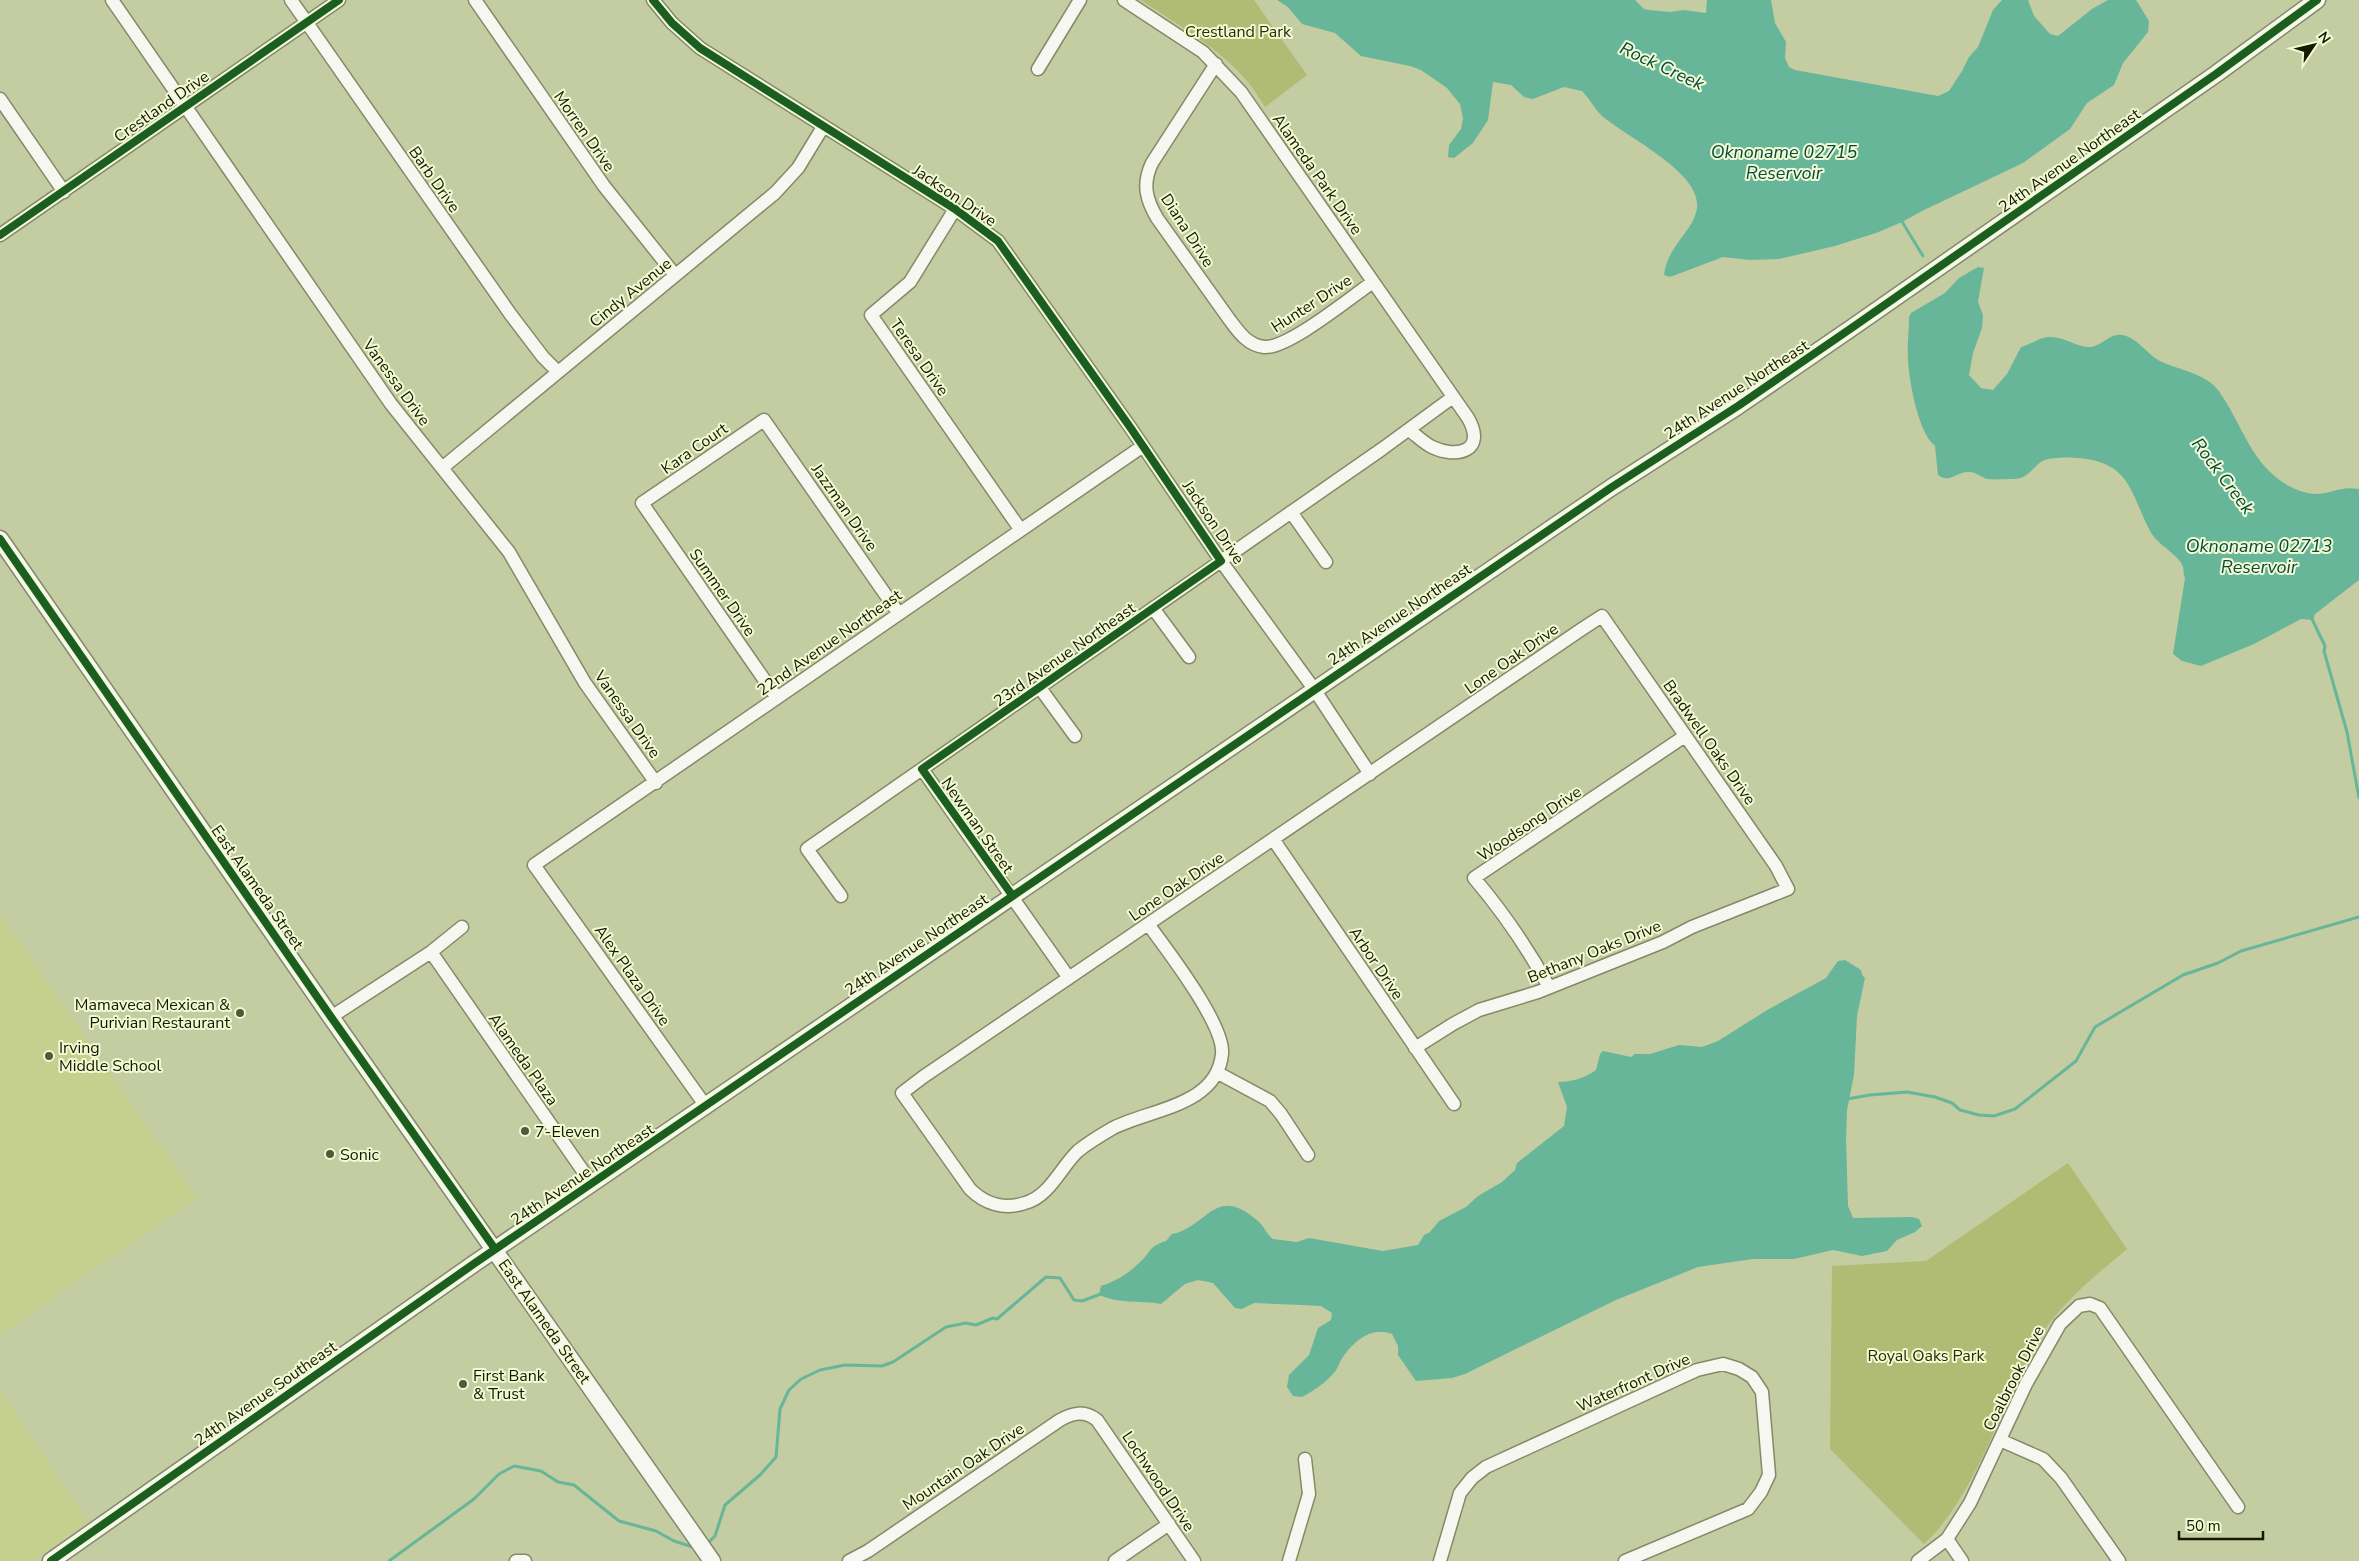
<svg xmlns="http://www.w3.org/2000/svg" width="2359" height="1561" viewBox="0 0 2359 1561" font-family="'Nunito Sans',sans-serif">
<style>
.built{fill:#c5d08f}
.green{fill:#b0bc73}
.water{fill:#67b69a}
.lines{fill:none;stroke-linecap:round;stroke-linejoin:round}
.stream{stroke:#67b69a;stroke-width:3}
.minor-casing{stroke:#848a68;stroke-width:15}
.tertiary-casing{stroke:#848a68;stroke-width:19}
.minor{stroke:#f6f7f1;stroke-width:12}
.tertiary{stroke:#f6f7f1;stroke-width:16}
.cycleway-casing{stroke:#f2fad4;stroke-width:11}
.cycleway{stroke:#1b5e20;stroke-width:8}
.poi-dot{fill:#525839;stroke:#f2fad4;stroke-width:2}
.labels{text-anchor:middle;stroke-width:4;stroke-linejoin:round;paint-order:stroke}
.park-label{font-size:16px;fill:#282e02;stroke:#f2fad4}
.street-label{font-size:16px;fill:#151900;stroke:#f2fad4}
.poi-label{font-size:16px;fill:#151900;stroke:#f2fad4;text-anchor:start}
.water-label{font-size:18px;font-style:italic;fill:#07493d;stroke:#f2fad4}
</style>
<rect width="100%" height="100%" fill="#c4cca2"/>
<!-- built -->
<path class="built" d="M0,914L197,1198L0,1335Z
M0,1390L88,1521L33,1561H0Z"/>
<!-- green -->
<path class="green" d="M1141,0H1254L1307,75L1265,107C1259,98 1254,89 1247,81C1218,47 1178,25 1141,0Z
M2068,1163L2127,1249C2094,1277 2059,1304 2037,1342C2000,1405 1977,1495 1924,1544L1830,1449L1832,1266L1926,1261Z"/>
<!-- water -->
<path class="water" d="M1277,0H1635L1644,9L1649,10L1670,12L1683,10L1706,13L1707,0H1771L1775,23L1786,42L1785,58L1789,67L1795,70L1938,96L1949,91L1962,71L1969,57L1978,47L1993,10L2002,0H2028L2034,16L2050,34L2058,36L2092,9L2108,0H2136L2149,21L2148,32L2123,63L2114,85L2087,103L2070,129L2023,163L1922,211L1902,222L1876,233L1835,246L1779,259L1749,260L1723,257L1670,277L1664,275C1667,246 1694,231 1697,208C1702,172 1624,136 1601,115C1594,108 1589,98 1582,91L1564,87L1533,99L1524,97L1511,85L1493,82L1488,120L1473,143L1454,158L1448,157L1449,145L1461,129L1463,118L1460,104L1447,88L1421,70L1410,66L1361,56L1335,33L1302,24L1288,7Z
M1978,267L1984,268L1978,302L1983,315L1982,328L1973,353L1969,375L1981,388L1993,390L2007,374L2021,347C2030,345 2040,337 2049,337C2063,336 2076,347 2090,347C2099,347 2108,336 2117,335C2135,333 2146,355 2162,362C2180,370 2206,374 2218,390C2243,424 2251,468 2293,488C2325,503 2332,484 2359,489V580L2315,614L2313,620L2301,619L2254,644L2201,666L2182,661L2173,654L2185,578C2183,574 2184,571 2183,567C2180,555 2157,545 2150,531C2132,497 2131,465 2086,459C2073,457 2061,457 2048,459C2033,462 2032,479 2013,479C2006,479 1994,480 1987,479C1981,477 1976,472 1969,472C1958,471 1949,484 1938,475L1935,446C1918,433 1909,381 1908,359C1907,345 1909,331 1909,317L1911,313L1945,293L1959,278Z
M1845,960L1861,970L1862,975L1865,978L1857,1016L1854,1075L1847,1110L1846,1139L1848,1206L1853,1218L1912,1217L1919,1219L1922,1226L1915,1232L1897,1240L1887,1251L1862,1256L1833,1250L1794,1259H1753L1698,1267L1616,1300L1465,1374L1452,1378L1416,1381L1398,1355V1346L1392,1334C1372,1326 1354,1341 1343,1357C1339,1362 1338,1369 1333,1374C1324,1384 1313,1391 1302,1397L1293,1396L1287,1387L1289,1375L1309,1355L1318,1328L1331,1320L1332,1313L1321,1306L1302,1305L1254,1303L1242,1309L1235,1308L1213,1283L1198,1280L1185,1284L1161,1304C1140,1300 1119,1304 1099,1295L1101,1286C1116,1281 1128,1274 1139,1263C1152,1252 1147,1247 1166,1241L1172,1234C1208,1227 1215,1183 1258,1221C1265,1227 1266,1234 1273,1239L1297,1242L1309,1238L1383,1251L1418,1245L1424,1235L1430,1232L1439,1221L1466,1207L1478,1196L1502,1182L1515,1170L1517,1163L1564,1126L1567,1107L1558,1082C1572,1082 1585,1078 1596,1070L1600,1054L1603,1051L1631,1057L1635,1054H1650L1679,1045L1702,1047L1718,1041L1769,1009L1826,978L1838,961Z"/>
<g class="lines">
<!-- stream -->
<path class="stream" d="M1901,220L1923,256
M2311,617L2325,646L2324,651L2347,732L2359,798
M1847,1099L1870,1095L1907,1092L1935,1097L1952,1103L1960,1110L1979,1115L1994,1116L2015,1109L2076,1061L2095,1027L2183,975L2218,963L2241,951L2359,917
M706,1545L715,1536L725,1505L760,1475L776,1457L780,1409L789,1390L801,1379L820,1370L845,1365L882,1366L893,1362L946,1327L966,1323L976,1325L993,1318L997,1319L1046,1277L1060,1278L1074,1300L1082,1301L1101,1294
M389,1561L474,1499L499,1474L514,1466L541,1471L558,1482L574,1485L619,1521L656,1531L674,1541L696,1548"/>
<defs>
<path id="minor" d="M112,0L391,404L509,552L585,683L656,783
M291,0L511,315L543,357L558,372
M475,0L604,186L675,275
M653,0L672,23L700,48L955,209L998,241L1130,427L1221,561L1314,689L1370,774
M1124,0L1203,52L1241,92L1468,418C1487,451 1457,459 1432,447C1424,443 1416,435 1409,430
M1216,64L1152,163C1142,184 1146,199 1157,218L1229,319C1238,331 1247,345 1264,347C1288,349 1351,297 1373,282
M1038,69L1080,0
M0,99L64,192
M955,209L910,282L871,315L1020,529
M0,235L339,0
M442,468L775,193L798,168L823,127
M1291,512L1326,562
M1153,608L1189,657
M1040,688L1075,736
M777,698L642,503L764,420L899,614
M922,769L1069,978
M1273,839L1454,1104
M841,896L807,849L1382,449L1453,397
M1148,924C1167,950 1225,1025 1222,1054C1217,1106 1150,1109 1113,1128C1101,1135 1089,1142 1078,1151C1061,1167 1049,1197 1025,1203C1004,1210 985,1204 970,1189L902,1093L923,1077L1582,629L1602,616L1776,866L1788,889L1692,927L1663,942L1538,992L1479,1010L1453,1024L1415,1048
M431,952L592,1184
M1549,987C1528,949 1503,912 1474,878L1685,736
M331,1017L431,952L462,927
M1218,1073L1270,1101L1281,1114L1308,1155
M705,1105L534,865L1143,446
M2000,1440L2043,1459L2061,1478L2119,1561
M1947,1539L1962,1561
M516,1561H525
M849,1561L868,1551L1060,1420C1073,1413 1084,1410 1097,1420L1194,1561
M1115,1561L1169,1524
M1289,1561L1309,1494L1305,1459
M1440,1561L1460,1493L1472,1478L1486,1467L1697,1370L1723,1364L1739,1369L1752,1377L1762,1392L1769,1475L1761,1492L1748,1509L1625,1561
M1918,1561L1947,1539L1970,1503L2026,1384L2060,1324L2079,1306L2090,1304L2100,1308L2238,1507"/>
<path id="tertiary" d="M0,539L331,1017L712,1561
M51,1561L475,1263L1612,487L1738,406L1853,327L2216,74L2317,0"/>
</defs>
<!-- minor casing -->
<use href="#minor" class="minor-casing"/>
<!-- tertiary casing -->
<use href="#tertiary" class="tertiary-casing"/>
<!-- minor -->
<use href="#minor" class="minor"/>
<!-- tertiary -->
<use href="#tertiary" class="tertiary"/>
<defs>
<path id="cycleway" d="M653,0L672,23L700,48L955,209L998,241L1130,427L1221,561L922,769L1012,895
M0,235L339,0
M0,539L331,1017L495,1249
M51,1561L475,1263L1612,487L1738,406L1853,327L2216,74L2317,0"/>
</defs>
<!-- cycleway casing -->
<use href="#cycleway" class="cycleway-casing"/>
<!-- cycleway -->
<use href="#cycleway" class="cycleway"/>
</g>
<!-- markers -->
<g class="poi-dot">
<circle cx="240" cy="1013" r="5"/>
<circle cx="49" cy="1056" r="5"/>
<circle cx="525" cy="1131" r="5"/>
<circle cx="330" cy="1154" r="5"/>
<circle cx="463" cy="1384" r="5"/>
</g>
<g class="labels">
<!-- park labels -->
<g class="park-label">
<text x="1238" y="37">Crestland Park</text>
<text x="1926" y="1361">Royal Oaks Park</text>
</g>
<!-- street labels -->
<g class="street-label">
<text transform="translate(161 106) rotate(-35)" y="6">Crestland Drive</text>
<text transform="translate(585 131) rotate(55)" y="6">Morren Drive</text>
<text transform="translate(2069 160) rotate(-35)" y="6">24th Avenue Northeast</text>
<text transform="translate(1318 174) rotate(55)" y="6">Alameda Park Drive</text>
<text transform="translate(435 179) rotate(55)" y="6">Barb Drive</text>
<text transform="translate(955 195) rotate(34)" y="6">Jackson Drive</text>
<text transform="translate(1188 230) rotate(57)" y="6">Diana Drive</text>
<text transform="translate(630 292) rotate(-39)" y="6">Cindy Avenue</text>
<text transform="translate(1311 303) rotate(-33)" y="6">Hunter Drive</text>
<text transform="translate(920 357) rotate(55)" y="6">Teresa Drive</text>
<text transform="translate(397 382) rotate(54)" y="6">Vanessa Drive</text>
<text transform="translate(1736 389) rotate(-33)" y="6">24th Avenue Northeast</text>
<text transform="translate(694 448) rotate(-35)" y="6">Kara Court</text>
<text transform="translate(845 507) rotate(55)" y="6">Jazzman Drive</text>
<text transform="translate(1214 522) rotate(56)" y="6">Jackson Drive</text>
<text transform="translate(723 592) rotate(55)" y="6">Summer Drive</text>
<text transform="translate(1399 614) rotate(-34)" y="6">24th Avenue Northeast</text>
<text transform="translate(829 642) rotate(-35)" y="6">22nd Avenue Northeast</text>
<text transform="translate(1064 654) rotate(-35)" y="6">23rd Avenue Northeast</text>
<text transform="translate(1511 658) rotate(-35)" y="6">Lone Oak Drive</text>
<text transform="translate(628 714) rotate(55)" y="6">Vanessa Drive</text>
<text transform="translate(1710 742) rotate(55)" y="6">Bradwell Oaks Drive</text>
<text transform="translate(1529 823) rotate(-34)" y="6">Woodsong Drive</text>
<text transform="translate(978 825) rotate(55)" y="6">Newman Street</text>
<text transform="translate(1176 886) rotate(-34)" y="6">Lone Oak Drive</text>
<text transform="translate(258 887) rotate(55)" y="6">East Alameda Street</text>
<text transform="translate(916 944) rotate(-34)" y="6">24th Avenue Northeast</text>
<text transform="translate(1594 951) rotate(-22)" y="6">Bethany Oaks Drive</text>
<text transform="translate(1377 963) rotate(56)" y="6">Arbor Drive</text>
<text transform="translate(633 975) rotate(55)" y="6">Alex Plaza Drive</text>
<text transform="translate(524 1059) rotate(55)" y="6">Alameda Plaza</text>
<text transform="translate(582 1174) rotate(-34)" y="6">24th Avenue Northeast</text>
<text transform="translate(545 1321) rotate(55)" y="6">East Alameda Street</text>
<text transform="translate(2013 1378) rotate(-63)" y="6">Coalbrook Drive</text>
<text transform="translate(1633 1382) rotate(-24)" y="6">Waterfront Drive</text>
<text transform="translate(265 1393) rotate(-35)" y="6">24th Avenue Southeast</text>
<text transform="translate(963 1466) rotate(-34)" y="6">Mountain Oak Drive</text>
<text transform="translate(1159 1481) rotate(56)" y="6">Lochwood Drive</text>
</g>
<!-- poi labels -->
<g class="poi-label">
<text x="230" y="1010" text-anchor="end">Mamaveca Mexican &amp;<tspan x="230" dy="18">Purivian Restaurant</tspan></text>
<text x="59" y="1053">Irving<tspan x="59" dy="18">Middle School</tspan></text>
<text x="535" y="1137">7-Eleven</text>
<text x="340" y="1160">Sonic</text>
<text x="473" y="1381">First Bank<tspan x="473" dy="18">&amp; Trust</tspan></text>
</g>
<!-- water labels -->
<g class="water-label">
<text transform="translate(1662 66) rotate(25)" y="6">Rock Creek</text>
<text x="1784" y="158">Oknoname 02715<tspan x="1784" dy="21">Reservoir</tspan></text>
<text transform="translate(2223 476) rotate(53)" y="6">Rock Creek</text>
<text x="2259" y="552">Oknoname 02713<tspan x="2259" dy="21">Reservoir</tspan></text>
</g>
</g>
<!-- north arrow -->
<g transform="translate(2314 45) rotate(55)" stroke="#f2fad4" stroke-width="4" paint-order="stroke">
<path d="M0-4L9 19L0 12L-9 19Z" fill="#151900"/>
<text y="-8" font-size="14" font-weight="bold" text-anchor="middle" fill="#151900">N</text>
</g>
<!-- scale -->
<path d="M2179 1531v8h84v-8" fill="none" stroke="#151900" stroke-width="2.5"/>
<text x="2186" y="1531" font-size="15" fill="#151900" stroke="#f2fad4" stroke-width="4" paint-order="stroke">50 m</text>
</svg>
